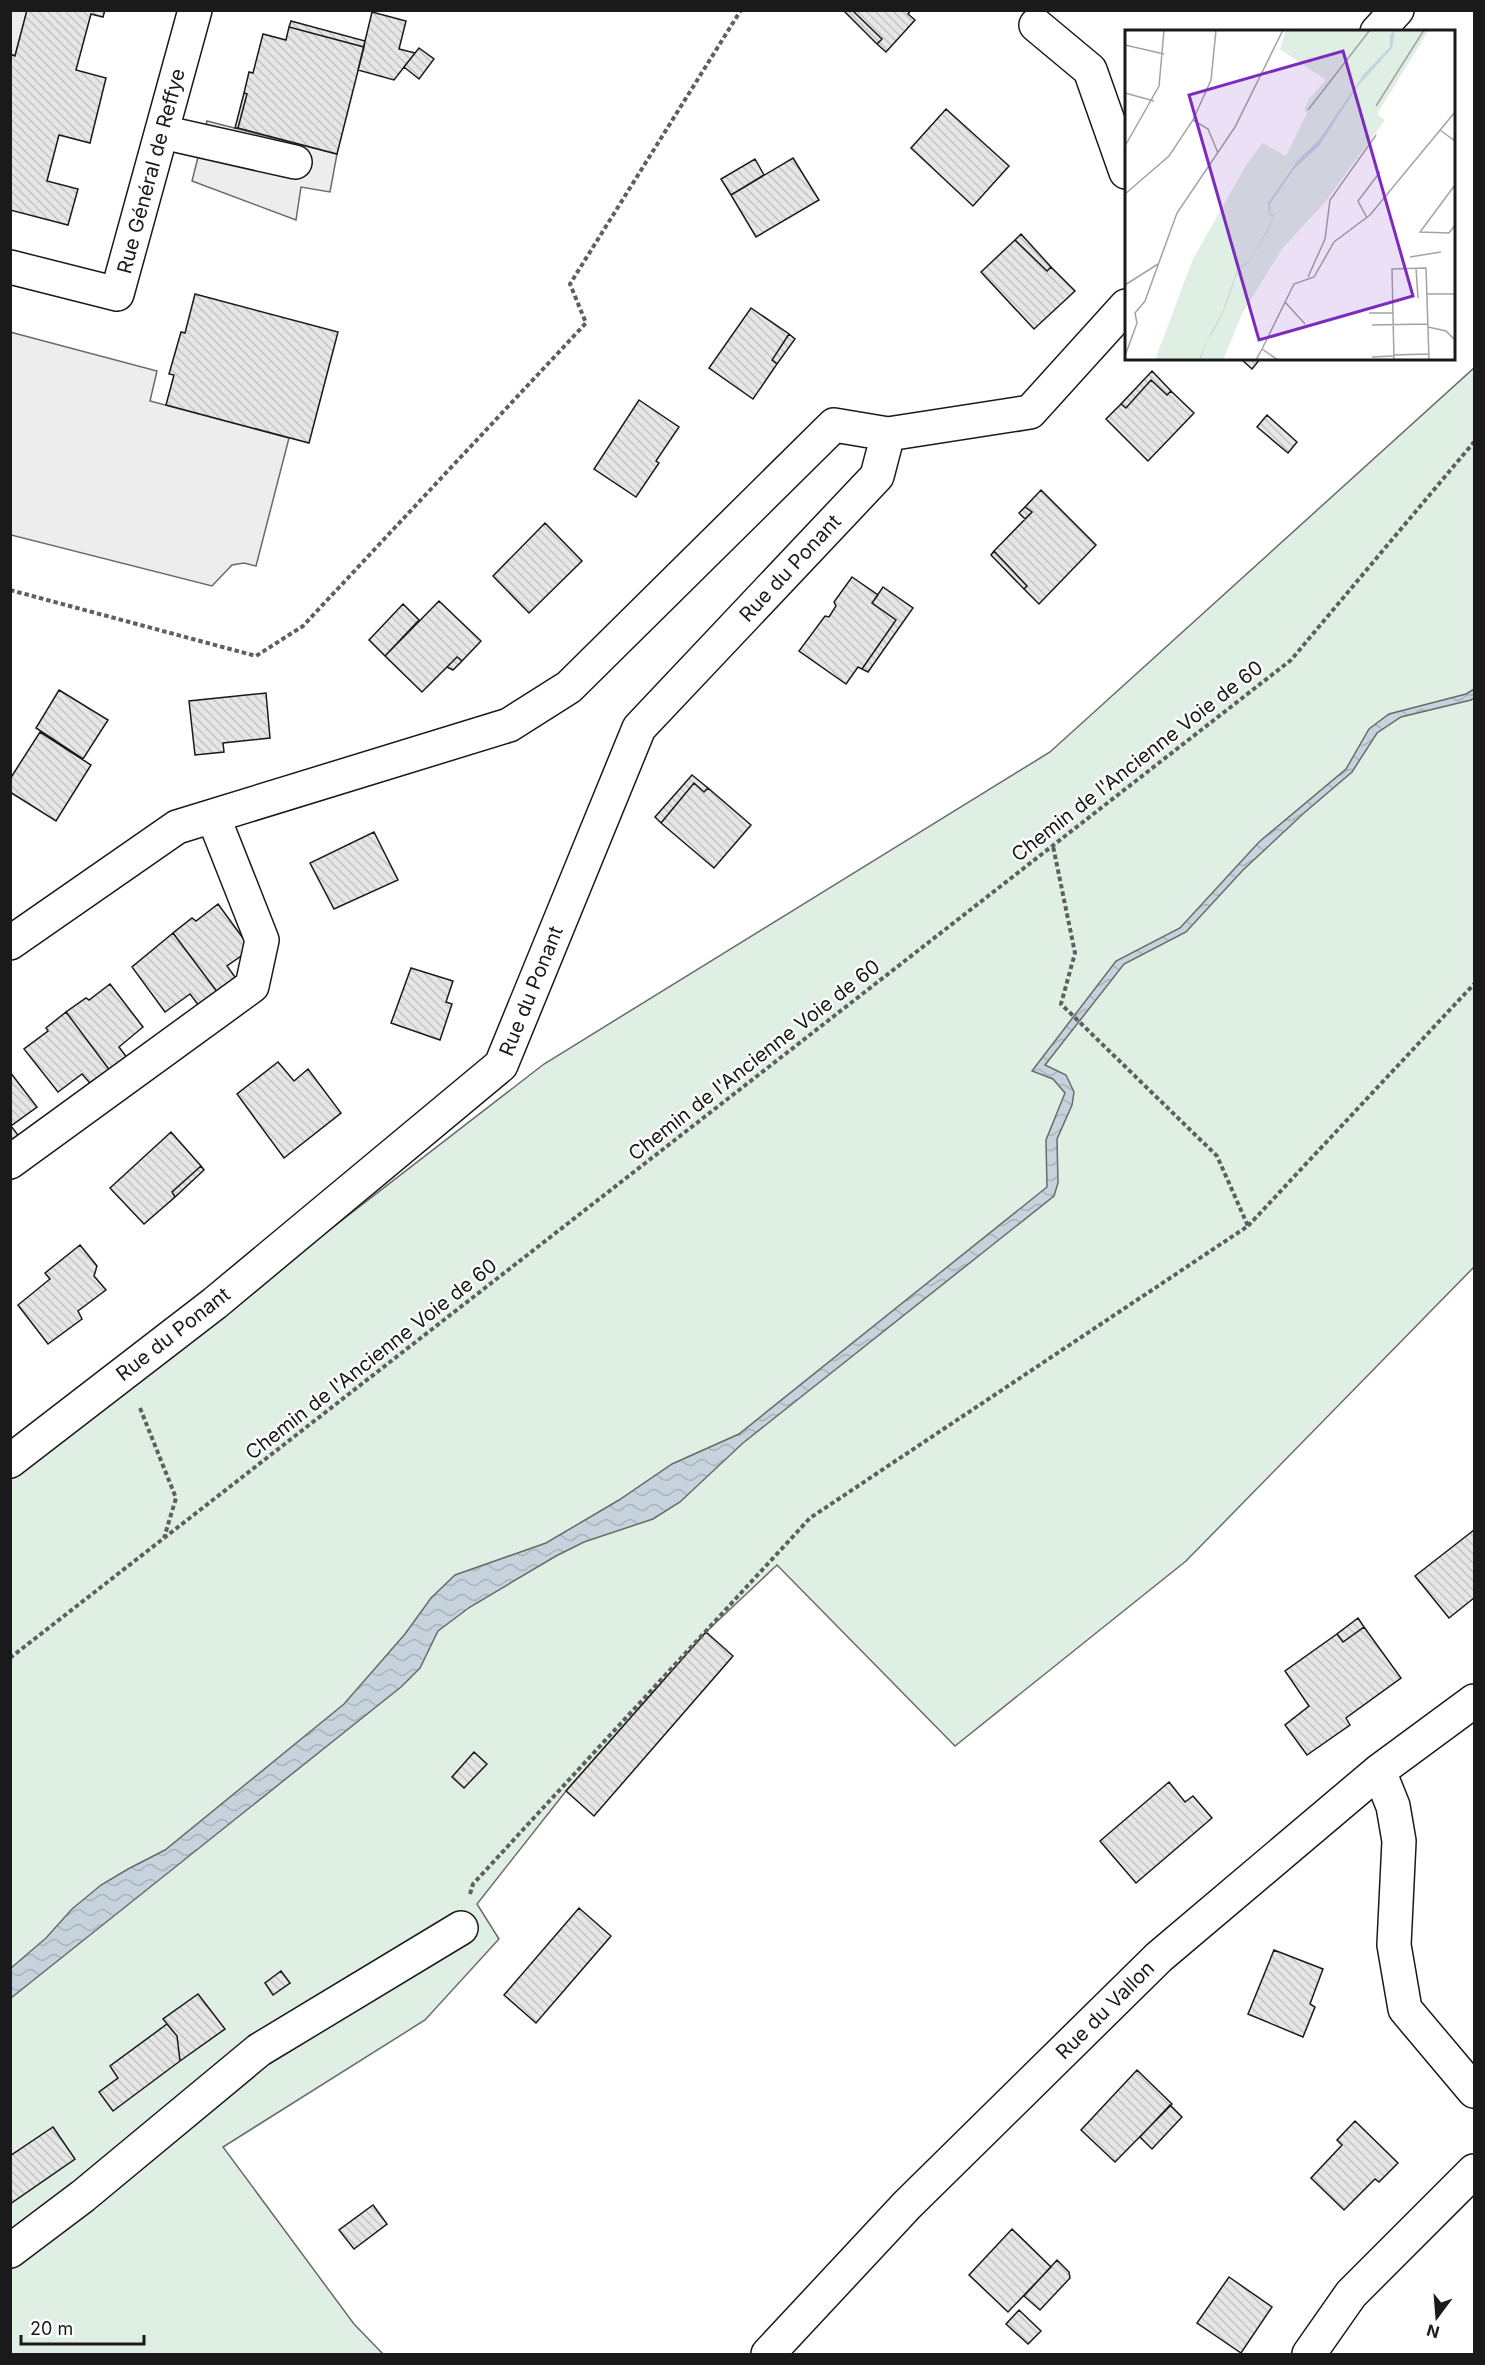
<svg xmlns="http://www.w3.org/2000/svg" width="1485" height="2365" viewBox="0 0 1485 2365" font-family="Inter,sans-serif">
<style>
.green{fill:#e0efe3;stroke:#6a6a6a;stroke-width:1.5}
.parking{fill:#ededed;stroke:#6a6a6a;stroke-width:1.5}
.water{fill:url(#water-waves);stroke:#6a6a6a;stroke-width:1.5}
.building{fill:url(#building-back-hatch);stroke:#1a1a1a;stroke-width:1.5}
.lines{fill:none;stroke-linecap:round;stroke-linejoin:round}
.minor-casing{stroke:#1a1a1a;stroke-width:36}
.path{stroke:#5f5f5f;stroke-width:4;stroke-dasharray:4.5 3;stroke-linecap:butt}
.minor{stroke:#fff;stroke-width:33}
.labels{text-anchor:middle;stroke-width:4.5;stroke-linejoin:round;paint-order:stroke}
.street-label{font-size:20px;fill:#1a1a1a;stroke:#fff}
.inset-road{fill:none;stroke:#a3a3a3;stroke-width:1.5}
.view{fill:#7b2cbf;fill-opacity:0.15;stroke:#7b2cbf;stroke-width:3}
.inset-edge{fill:none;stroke:#1a1a1a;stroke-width:3}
</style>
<defs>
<pattern id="water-waves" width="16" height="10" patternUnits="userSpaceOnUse" patternTransform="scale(1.5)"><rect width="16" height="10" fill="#c6d2dc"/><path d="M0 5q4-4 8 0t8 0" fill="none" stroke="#aab4bc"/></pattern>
<pattern id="building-back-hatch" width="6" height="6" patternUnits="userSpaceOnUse" patternTransform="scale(1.5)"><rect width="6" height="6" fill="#e6e6e6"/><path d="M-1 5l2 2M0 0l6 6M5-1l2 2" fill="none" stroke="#c5c5c5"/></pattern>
</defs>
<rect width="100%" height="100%" fill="#fff"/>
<!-- green -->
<path class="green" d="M1474,368V1267L1186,1561L955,1746L777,1565L706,1632L566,1791L477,1904L499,1939L425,2020L223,2147L354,2324L383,2354H11V1476L544,1064L1050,752Z"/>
<!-- parking -->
<path class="parking" d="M10,11H27L15,56L11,54Z
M207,121L337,154L330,192L301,187L296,220L192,181Z
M10,332L157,371L150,401L289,438L256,566L244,563L232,565L212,586L11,535Z"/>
<!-- water -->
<path class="water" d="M1474,689V698L1471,700L1401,717L1377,733L1352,772L1304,813L1243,870L1186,932L1124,964L1045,1065L1066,1075L1074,1092L1072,1105L1057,1139L1058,1183L1054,1196L743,1443L680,1502L653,1519L584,1542L556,1556L470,1607L438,1631L420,1668L401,1687L11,1998V1968L46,1938L72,1909L101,1885L128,1869L165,1850L344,1704L405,1634L431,1598L455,1575L546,1543L619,1500L672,1464L739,1434L1047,1187L1046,1140L1065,1093L1053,1079L1032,1071L1116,961L1180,928L1259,842L1346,769L1369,729L1389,714L1466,694Z"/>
<!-- building -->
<path class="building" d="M27,10H105L103,17L91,14L76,70L106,78L90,143L59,135L47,181L78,189L68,225L10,210V54L15,56Z
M843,10H852L882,39L877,44Z
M852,10H911L908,14L915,20L886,52L877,44L882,39Z
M372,12L406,21L399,49L415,53L394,80L358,70Z
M291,21L365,41L364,47L289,27Z
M289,27L364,47L337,154L238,128L247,94L244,93L249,72L253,73L263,34L286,40Z
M419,48L434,59L419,79L404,67Z
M244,93L247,94L238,128H235Z
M946,109L1009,166L973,206L911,148Z
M793,158L819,200L756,237L731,195Z
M755,159L764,175L731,195L721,179Z
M1021,234L1051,267L1047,271L1015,240Z
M1015,240L1047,271L1051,267L1075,291L1034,329L981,272Z
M195,294L338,332L309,443L166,405L174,375L169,374L181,332L185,333Z
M751,308L789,334L772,360L777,364L753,399L709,368Z
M789,334L795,339L777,364L772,360Z
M1240,358H1261L1252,369Z
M1152,371L1171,391L1167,395L1151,380L1126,408L1121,404Z
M1151,380L1167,395L1171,391L1194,413L1148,461L1106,419L1121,404L1126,408Z
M639,400L679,427L656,461L659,463L636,497L594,469Z
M1267,415L1297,442L1288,453L1257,427Z
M1041,490L1096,545L1039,604L1024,589L1027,586L994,551L1032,512L1025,507Z
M1025,507L1032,512L1025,519L1019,513Z
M545,523L582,561L529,613L493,576Z
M994,551L1027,586L1024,589L991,555Z
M852,577L878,595L872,603L896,620L862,669L858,667L846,684L799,651L825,616L829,617L836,606L834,602Z
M883,587L913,608L868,672L862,669L896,620L872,603Z
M439,601L481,641L462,661L457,657L422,692L385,656Z
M403,604L419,620L385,656L369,640Z
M457,657L462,661L453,670L447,667Z
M59,690L108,720L83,759L36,728Z
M266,693L270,738L223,743L224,752L195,755L189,701Z
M40,732L91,765L56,821L10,792V779Z
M692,775L708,788L704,792L694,783L661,823L655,817Z
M694,783L704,792L708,788L751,825L714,868L661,823Z
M374,832L398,880L334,909L310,863Z
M218,904L251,949L227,966L240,984L221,997L173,933L192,918L196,921Z
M173,933L221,997L203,1011L190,994L165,1012L132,967Z
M411,968L453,981L446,1002L452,1004L440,1040L391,1023Z
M110,984L143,1027L119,1047L131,1063L114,1076L66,1012L86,998L89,1000Z
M66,1012L114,1076L96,1090L82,1074L58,1092L24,1049L48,1031L46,1028Z
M278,1062L294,1081L308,1069L341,1113L284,1158L237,1094Z
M10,1072L37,1107L11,1126L24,1143L10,1153Z
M171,1132L201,1166L172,1192L175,1197L144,1224L110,1188Z
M201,1166L204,1170L175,1197L172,1192Z
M80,1245L97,1266L94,1276L106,1290L78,1311L82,1319L48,1344L18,1305L50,1279L45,1273Z
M1474,1530V1598L1449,1618L1415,1576Z
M1358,1618L1364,1627L1343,1642L1337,1634Z
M1364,1627L1401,1678L1346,1718L1350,1725L1307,1755L1285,1725L1309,1706L1285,1671L1337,1634L1343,1642Z
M706,1632L733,1656L594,1816L566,1791Z
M474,1752L487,1764L464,1788L452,1777Z
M1169,1782L1185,1802L1193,1796L1212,1818L1136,1883L1100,1841Z
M579,1908L611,1936L536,2023L504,1995Z
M1274,1950L1323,1969L1310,2004L1315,2007L1303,2037L1248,2014Z
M281,1971L290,1983L273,1995L265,1983Z
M198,1994L225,2029L180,2061L177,2036L163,2019Z
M167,2024L177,2036L180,2061L113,2111L99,2092L118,2078L110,2066Z
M1137,2070L1172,2104L1115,2162L1081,2130Z
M1170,2105L1182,2117L1152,2149L1140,2137Z
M1355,2121L1398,2163L1379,2182L1375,2179L1344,2210L1311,2178L1342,2145L1337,2140Z
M53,2127L75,2159L10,2204V2156Z
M373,2205L387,2224L354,2249L339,2230Z
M1012,2229L1051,2267L1008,2312L969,2275Z
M1057,2260L1069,2272L1070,2278L1040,2310L1024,2296Z
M1229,2277L1272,2307L1241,2353L1197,2323Z
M1019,2310L1041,2331L1028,2344L1006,2324Z"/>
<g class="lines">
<defs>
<path id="minor" d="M1036,25L1090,70L1126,172
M1377,32L1397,10
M162,132L295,162
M10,267L117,294L195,10
M10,943L177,827L509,725L569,687L834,425L888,434L1030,412L1126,306
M10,1162L252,986L262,940L213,816
M10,1461L215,1303L501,1065L639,728L877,476L888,434
M1379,1771L1393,1806L1399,1841L1394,1945L1405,2009L1474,2091
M10,2251L83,2196L259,2050L461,1928
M768,2354L907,2205L1159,1957L1379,1771L1474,1701
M1309,2354L1351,2294L1474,2171"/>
</defs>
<!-- minor casing -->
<use href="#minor" class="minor-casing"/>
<!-- path -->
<path class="path" d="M10,590L256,656L303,626L586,323L570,284L741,10
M1248,1226L1474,984
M140,1408L176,1498L164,1538
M10,1658L1291,660L1474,442
M470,1894L473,1884L810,1518L1248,1226L1217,1156L1061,1004L1075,953L1053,846"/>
<!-- minor -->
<use href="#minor" class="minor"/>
</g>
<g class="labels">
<!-- street labels -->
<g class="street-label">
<text transform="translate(151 171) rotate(-75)" y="7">Rue Général de Reffye</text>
<text transform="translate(790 568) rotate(-47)" y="7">Rue du Ponant</text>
<text transform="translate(1137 761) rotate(-38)" y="7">Chemin de l'Ancienne Voie de 60</text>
<text transform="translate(531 991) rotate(-68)" y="7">Rue du Ponant</text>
<text transform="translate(754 1060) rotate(-38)" y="7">Chemin de l'Ancienne Voie de 60</text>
<text transform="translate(173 1334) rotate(-38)" y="7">Rue du Ponant</text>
<text transform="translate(371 1359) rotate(-38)" y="7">Chemin de l'Ancienne Voie de 60</text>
<text transform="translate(1105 2010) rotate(-45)" y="7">Rue du Vallon</text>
</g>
</g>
<!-- overview -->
<g transform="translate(1125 30)">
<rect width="330" height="330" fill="#fff"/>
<path d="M161,0H304L252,84L260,90L200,172L157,219L117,284L98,330H30L68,229L119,139L137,113L161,126L182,83L179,80L184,69L201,50L155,19Z" fill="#e0efe3"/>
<path d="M270,0L267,18L232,57L194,116L169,139L145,174V184L149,185L144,199L123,233L113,240L99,281L88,302L81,312L76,329L74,330L80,314L98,281L112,240L124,231L143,199L148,187L144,184L143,173L173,130L194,110L239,44L265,17V5Z" fill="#c6d2dc"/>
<path class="inset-road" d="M0,15L39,24M0,63L29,71M251,76L299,0M183,80L245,0M68,90L83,99L93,123M315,100L330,111M0,116L34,56L39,0M330,155L295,202L324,203L330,195M0,164L44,126L68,90L86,50L91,0M242,188L233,171L255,142M285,227L316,222M291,238L293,268M183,247L200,209L205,170L251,105M0,255L33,234M302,264H330M160,272L180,294M244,283H268M247,295L303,294M303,297L321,301L330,310M137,319L169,254L189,247L209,212L245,185L330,82M268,325L304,324M0,326L12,293L10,283L20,271L52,183L110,97L158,0M247,327L268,326M131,330L137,319L153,330M269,330L267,239L301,238L304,330"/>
<path class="view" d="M218,21L288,266L134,310L64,65Z"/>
<rect width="330" height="330" class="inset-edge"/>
</g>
<!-- border -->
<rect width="1485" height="2365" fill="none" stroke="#1a1a1a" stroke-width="24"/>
<!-- north arrow -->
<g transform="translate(1437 2317) rotate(196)" stroke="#ffffff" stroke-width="4.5" paint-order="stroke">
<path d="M0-4.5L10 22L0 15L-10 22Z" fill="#1a1a1a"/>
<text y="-9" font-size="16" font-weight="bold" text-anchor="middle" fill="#1a1a1a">N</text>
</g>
<!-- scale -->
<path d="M21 2335v9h123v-9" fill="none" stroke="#1a1a1a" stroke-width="3"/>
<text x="30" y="2335" font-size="18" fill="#1a1a1a" stroke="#ffffff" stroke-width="4.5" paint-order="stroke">20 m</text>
</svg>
